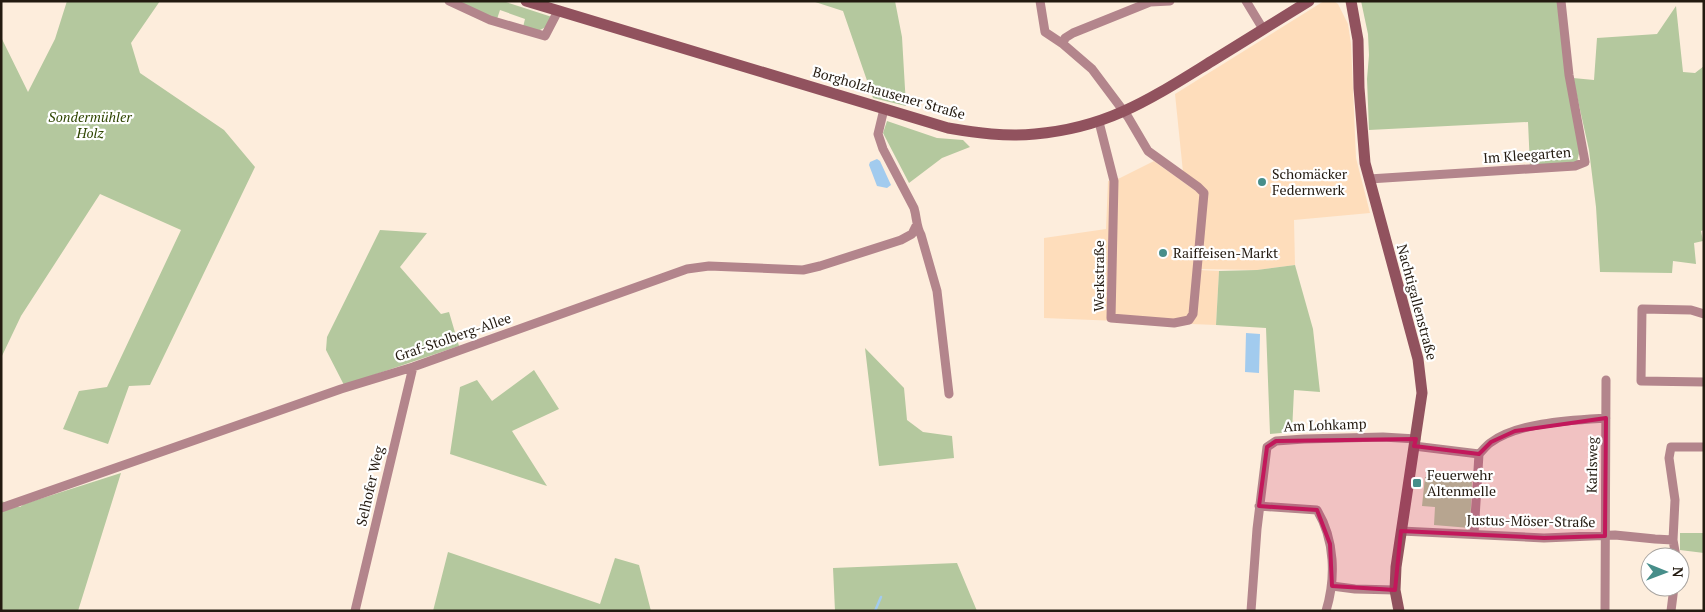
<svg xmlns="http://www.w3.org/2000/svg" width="1705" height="612" viewBox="0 0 1705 612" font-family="'PT Serif',serif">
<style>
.built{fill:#feddbb}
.green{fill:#b4c89e}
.water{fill:#a2cbee}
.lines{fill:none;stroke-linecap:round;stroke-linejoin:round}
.stream{stroke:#a2cbee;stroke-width:2.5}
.street{stroke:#b3858c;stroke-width:9}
.secondary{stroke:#91525e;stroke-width:11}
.marked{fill:#c2185b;fill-opacity:0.2;stroke:#c2185b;stroke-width:4;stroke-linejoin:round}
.poi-dot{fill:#478e8a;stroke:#fff;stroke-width:2}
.labels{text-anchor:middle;stroke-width:4.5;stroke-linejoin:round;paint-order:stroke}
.street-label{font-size:14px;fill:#231a10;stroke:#fff}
.park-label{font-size:14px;font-style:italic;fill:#2e4500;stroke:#fff}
.poi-label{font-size:14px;fill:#231a10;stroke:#fff;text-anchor:start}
</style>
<rect width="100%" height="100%" fill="#fdeddc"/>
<!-- built -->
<path class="built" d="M1324,1H1334L1338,4L1348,24L1351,44L1356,158L1370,213L1294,220L1295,265L1257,270L1201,269L1200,270L1219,271L1216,325L1044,318V238L1106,229L1108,181L1120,178L1154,161L1204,197L1183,172L1175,94Z"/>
<!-- green -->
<path class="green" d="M67,1H160L131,43L140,73L224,130L255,167L150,385L129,386L108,444L63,429L79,391L107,387L181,230L100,194L21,316L1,358V37L28,92L55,39Z
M456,1H503L552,17L548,26L538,31L523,27L525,19L500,10L497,19Z
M812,1H895L902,37L906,106L873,98L843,11Z
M1361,1H1559L1580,149L1577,162L1530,166L1528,122L1369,130L1367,79L1369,55L1368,34Z
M1676,6L1683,72L1695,73L1704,66V230L1701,231L1703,241L1694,243L1696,264L1673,261L1672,273L1600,272L1596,207L1589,150L1573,78L1594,80L1597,38L1657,34Z
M887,121L937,138L963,140L970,147L942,158L909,183L883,133Z
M380,230L427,233L400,267L441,314L449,312L459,346L344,385L326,350L327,337Z
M1295,265L1313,329L1320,392L1294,390L1292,432L1270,434L1266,328L1216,325L1219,271L1257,270Z
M865,348L904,388L907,420L923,432L952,436L954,458L879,466Z
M534,370L559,409L512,431L547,486L450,454L460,387L477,380L492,401Z
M121,473L78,611H1V501L20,507L24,504Z
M1425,477L1472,482L1470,528L1434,525L1435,507L1422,506Z
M1680,533H1704V553L1680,550Z
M448,552L600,604L615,558L639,565L651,611H433Z
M957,563L977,611H835L833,568Z"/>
<!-- water -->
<path class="water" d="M877,159L880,161L891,185L887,188L877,186L869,165L870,162Z
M1246,333L1260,334L1259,373L1245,372Z"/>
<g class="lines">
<!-- stream -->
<path class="stream" d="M875,611L881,597"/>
<!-- street -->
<path class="street" d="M449,1L490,20L545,36L558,11
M1040,1L1045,32L1063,44L1092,69L1128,117L1148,151L1198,187L1204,193L1193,314L1189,320L1174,323L1111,318L1114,181L1099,122
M1246,1L1263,29
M1063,44L1065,38L1073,33L1150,2L1170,1
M884,109L878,134L883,149L914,208C917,218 916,226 921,235L937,291L949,394
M1369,179L1575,166L1585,162L1569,75L1561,1
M1704,314L1691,310L1642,309L1641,381L1704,382
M1414,446L1479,454C1483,450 1486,446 1490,443C1517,422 1574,420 1606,418
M1259,506L1317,510C1335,540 1336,578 1326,611
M1,508L341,389L413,367L687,269L709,266L803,270L820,266L901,240L912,234L916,226
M1401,531L1544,538L1615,535L1655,539L1673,540
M1474,534L1479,454
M1676,557L1673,540L1675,500L1669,458L1671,447H1704
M1332,586L1355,589L1395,590
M355,611L413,367
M1251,611L1257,529L1267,447L1276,441L1304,439L1383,437L1416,439
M1605,611L1606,380
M1671,611L1674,587"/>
<!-- secondary -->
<path class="secondary" d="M526,1L948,128C977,133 1006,137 1035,134C1108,128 1152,98 1212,61C1244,41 1277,21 1309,1
M1351,1L1358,40L1359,88L1365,163L1418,359L1422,393L1396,567L1395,590L1399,611"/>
</g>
<!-- marked area -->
<path class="marked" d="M1606,418L1605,536L1544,538L1401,531L1395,590L1332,586L1330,544L1317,510L1259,506L1267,447L1276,441L1416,439L1414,446L1479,454L1491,442L1515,431Z"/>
<!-- markers -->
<g class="poi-dot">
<circle cx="1262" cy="182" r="5"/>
<circle cx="1163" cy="253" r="5"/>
<rect x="1412" y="478" width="10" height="10" rx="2.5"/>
</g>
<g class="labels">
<!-- street labels -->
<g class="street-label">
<text transform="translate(889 93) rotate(16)" y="5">Borgholzhausener Straße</text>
<text transform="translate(1527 155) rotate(-4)" y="5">Im Kleegarten</text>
<text transform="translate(1099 276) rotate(-90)" y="5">Werkstraße</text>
<text transform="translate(1417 302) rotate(75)" y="5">Nachtigallenstraße</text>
<text transform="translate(453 337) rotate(-19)" y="5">Graf-Stolberg-Allee</text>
<text transform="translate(1325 425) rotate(-2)" y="5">Am Lohkamp</text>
<text transform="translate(1592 465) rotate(-89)" y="5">Karlsweg</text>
<text transform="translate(370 486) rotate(-77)" y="5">Selhofer Weg</text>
<text transform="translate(1531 521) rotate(1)" y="5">Justus-Möser-Straße</text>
</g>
<!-- park labels -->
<g class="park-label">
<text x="90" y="122">Sondermühler<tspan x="90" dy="16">Holz</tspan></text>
</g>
<!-- poi labels -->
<g class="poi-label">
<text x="1272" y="179">Schomäcker<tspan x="1272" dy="16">Federnwerk</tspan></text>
<text x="1173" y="258">Raiffeisen-Markt</text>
<text x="1427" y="480">Feuerwehr<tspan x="1427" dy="16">Altenmelle</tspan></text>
</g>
</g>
<!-- border -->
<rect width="1705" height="612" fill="none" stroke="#231a10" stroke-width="5"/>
<!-- north arrow -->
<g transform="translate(1665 572) rotate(91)"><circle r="24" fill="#ffffff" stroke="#a7a39f"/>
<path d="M0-4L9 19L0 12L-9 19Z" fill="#478e8a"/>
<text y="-8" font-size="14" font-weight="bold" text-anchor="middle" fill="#231a10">N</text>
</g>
</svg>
